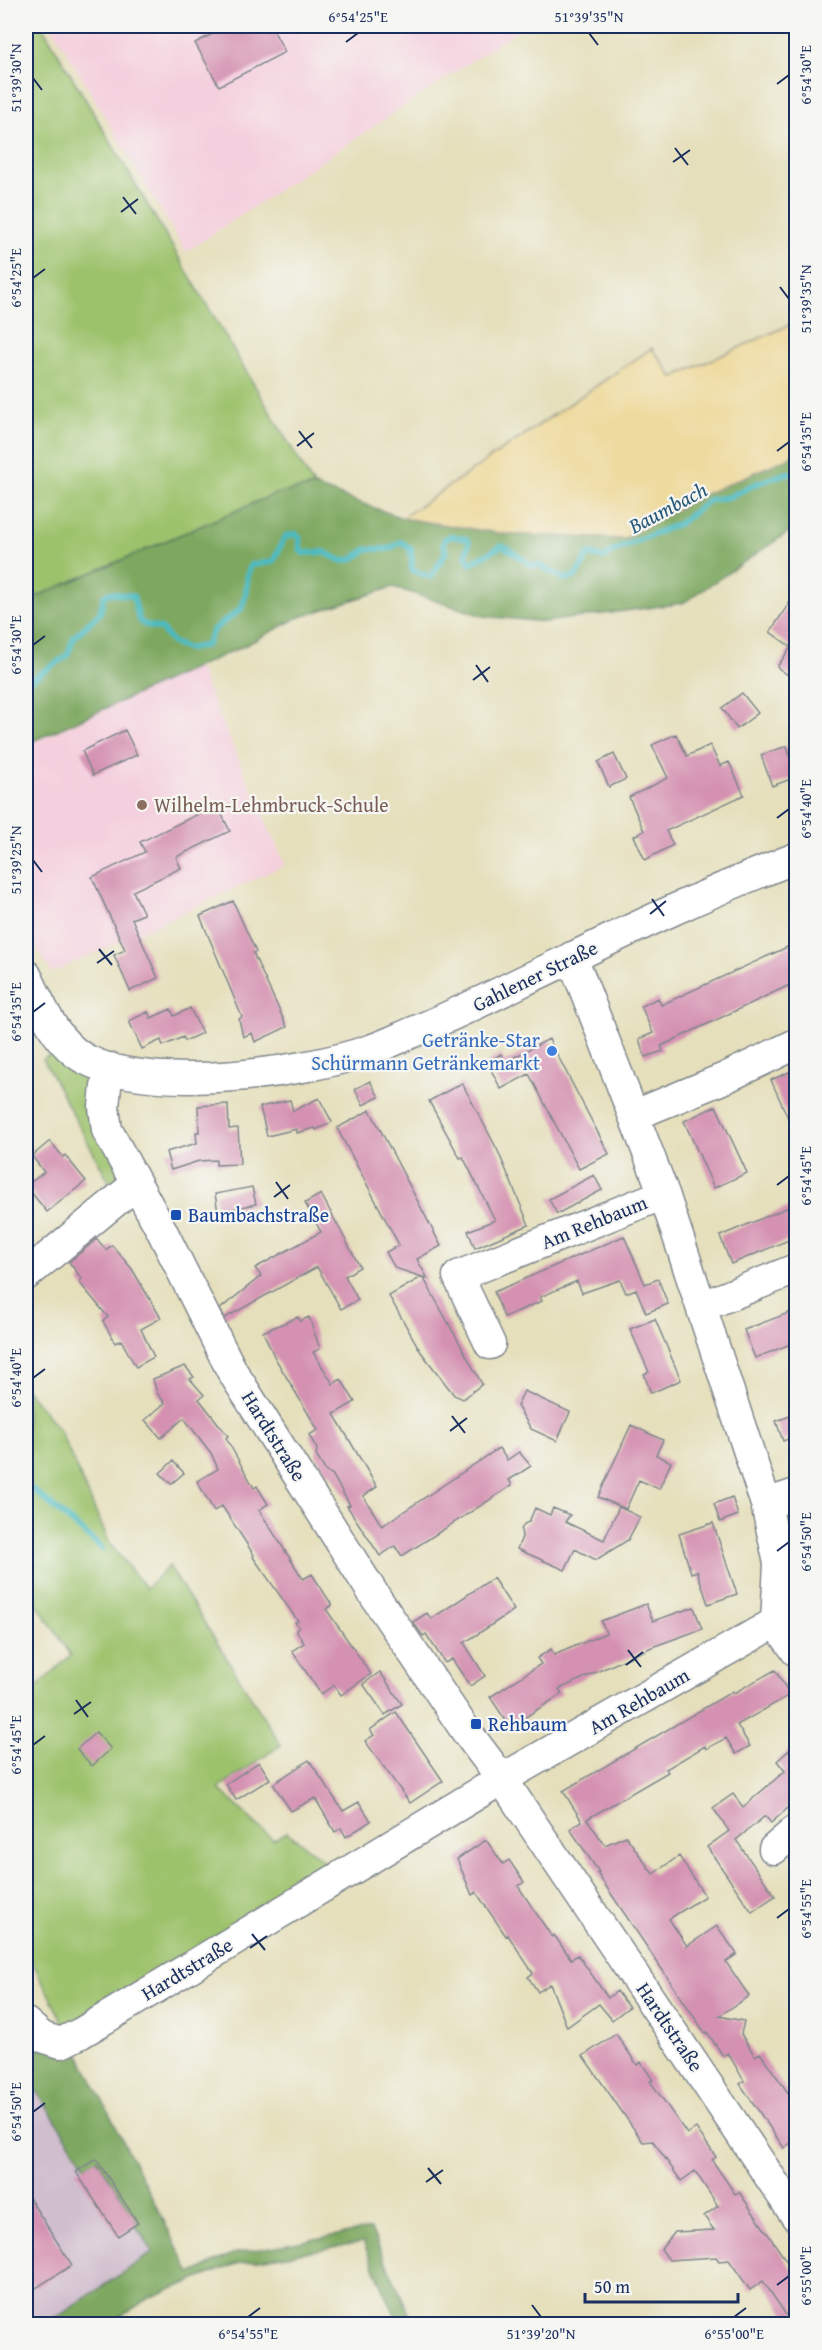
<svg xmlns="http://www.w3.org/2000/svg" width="822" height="2350" viewBox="0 0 822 2350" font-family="'Gentium Book Plus',serif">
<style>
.built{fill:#f4cfdd}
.industrial{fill:#d0bdcd}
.green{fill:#9dc26c;stroke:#5c7865;stroke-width:1.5}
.forest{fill:#7ea860;stroke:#4c6c5f;stroke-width:1.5}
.sand{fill:#eeda9e;stroke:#84847e;stroke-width:1.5}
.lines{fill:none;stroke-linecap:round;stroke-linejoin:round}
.stream{stroke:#4bbac0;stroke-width:6}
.building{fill:#d491b1}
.minor-casing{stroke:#80878c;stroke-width:33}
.minor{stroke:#fff;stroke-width:30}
.ticks{fill:none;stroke:#1b2f5e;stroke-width:2}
.education-dot{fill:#8d6e63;stroke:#f6f6f2;stroke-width:2}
.shop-dot{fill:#3f7fe0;stroke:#f6f6f2;stroke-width:2}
.transit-dot{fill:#1a4fb4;stroke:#f6f6f2;stroke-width:2}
.labels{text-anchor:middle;stroke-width:4.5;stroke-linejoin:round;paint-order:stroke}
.education-label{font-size:20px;fill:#785e54;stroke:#f6f6f2;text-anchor:start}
.street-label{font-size:20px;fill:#1b2f5e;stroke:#f6f6f2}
.shop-label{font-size:20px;fill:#366cbe;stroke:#f6f6f2;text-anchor:end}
.transit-label{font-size:20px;fill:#164399;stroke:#f6f6f2;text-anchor:start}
.water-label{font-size:21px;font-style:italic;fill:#29597b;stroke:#f6f6f2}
.neatline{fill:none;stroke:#1b2f5e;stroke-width:2}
.ticks-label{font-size:15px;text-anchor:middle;fill:#1b2f5e}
</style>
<rect width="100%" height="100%" fill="#f6f6f2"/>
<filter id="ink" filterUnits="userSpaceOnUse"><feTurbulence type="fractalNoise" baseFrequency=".0167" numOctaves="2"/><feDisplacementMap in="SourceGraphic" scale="12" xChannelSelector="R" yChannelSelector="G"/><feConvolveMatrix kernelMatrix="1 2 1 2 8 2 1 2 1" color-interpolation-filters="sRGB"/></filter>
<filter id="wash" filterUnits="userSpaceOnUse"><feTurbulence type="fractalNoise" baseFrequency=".008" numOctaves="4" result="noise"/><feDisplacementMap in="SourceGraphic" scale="24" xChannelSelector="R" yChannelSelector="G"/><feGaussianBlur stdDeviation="1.35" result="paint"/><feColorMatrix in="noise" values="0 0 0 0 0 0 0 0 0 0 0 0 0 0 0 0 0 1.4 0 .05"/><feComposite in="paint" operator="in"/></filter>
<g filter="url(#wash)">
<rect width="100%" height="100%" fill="#e5dfbb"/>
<!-- built -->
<path class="built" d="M51,26H524L186,252Z
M198,667L285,865L52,973L42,958L26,924V746Z"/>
<!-- industrial -->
<path class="industrial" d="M26,2073L85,2166L97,2158L138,2223L135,2225L154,2252L47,2324H26Z"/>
<!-- green -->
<path class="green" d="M26,26H42L314,486L275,494L26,601Z
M53,1053L59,1055L82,1073L88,1081L92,1109L123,1178L113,1189L43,1059Z
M26,1389L60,1431L110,1544L146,1588L169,1566L281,1745L218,1788L273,1840L287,1832L329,1865L242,1916L245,1921L65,2027L26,1949V1697L71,1655L26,1587Z"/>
<!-- forest -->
<path class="forest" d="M796,449V527L683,603L545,622L483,616L393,587L297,618L248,644L26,744V601L275,494L314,486L402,518L506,534L623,539L705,494L790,457Z
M26,2029L75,2046L191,2274L232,2254L371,2229L414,2324H399L363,2242L236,2264L149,2298L110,2324H47L153,2252L135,2225L138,2222L97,2159L85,2166L26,2074Z"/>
<!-- sand -->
<path class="sand" d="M796,322V449L790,457L705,494L624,539L506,534L402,518L652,348L673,377Z"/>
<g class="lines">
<!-- stream -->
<path class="stream" d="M26,683L67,656L74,637L100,613L104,596L109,593L133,596L139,620L143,624L161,629L173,643L189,649L207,645L213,630L241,609L246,593L248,573L251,565L272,562C278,555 280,544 286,536L296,534L300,538V550L303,553L324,552L342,561L353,559L367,549H389L401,542L411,549L412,570L431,577L446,552L443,543L446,538L451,536L467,539L469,542L466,556L470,564L501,546L505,547L531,565L541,566L565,579L576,576L589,554L604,558L613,551L680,523L709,500L729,497L755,484L784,474L796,472
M26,1484L102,1548"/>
</g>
<g id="blocks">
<!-- building -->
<path class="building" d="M228,26H271L285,52L219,86L195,43Z
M796,593V681L777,667L791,647L770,632Z
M742,693L758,713L737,729L722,708Z
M125,730L137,755L93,775L82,751Z
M676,734L687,756L710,745L720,766L729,762L744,795L666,831L673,845L645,860L634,836L644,831L629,797L668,778L652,745Z
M787,746L796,777L772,786L761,755Z
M614,754L626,779L609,787L598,762Z
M217,805L230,831L176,857L181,868L133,891L144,914L132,919L158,978L130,991L114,955L125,950L92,877L145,852L140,842Z
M233,901L256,952L253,953L287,1027L255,1042L252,1033L243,1037L239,1019L242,1017L200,916Z
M796,943V982L661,1046L663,1051L645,1057L639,1039L653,1033L641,1006L658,998L661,1005Z
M190,1008L202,1033L185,1041L183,1037L163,1046L161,1040L142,1049L129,1021L148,1012L151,1018L171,1009L174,1016Z
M549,1039L609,1154L579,1169L529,1074L501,1089L487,1062L501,1054L505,1062Z
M796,1069V1136L771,1080Z
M370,1081L379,1097L363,1105L355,1089Z
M462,1083L498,1151L529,1225L475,1248L468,1231L495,1220L463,1157L460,1158L429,1101Z
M319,1098L332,1122L316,1130L315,1128L297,1133V1129L267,1136L260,1107L290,1100L293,1111Z
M228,1104L229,1129L238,1128L240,1164L216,1165V1160L199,1161L171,1170L166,1152L197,1143L196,1132H199L198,1106Z
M716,1106L747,1173L714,1188L684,1121Z
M370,1110L441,1246L417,1259L428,1279L423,1277L482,1384L463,1399L454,1395L421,1352L389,1296L422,1277L395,1268L386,1252L399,1245L337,1128Z
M50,1141L63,1157L65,1155L86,1181L47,1212L26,1186L44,1172L32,1156Z
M594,1175L602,1190L557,1214L549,1199Z
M252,1187L256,1204L218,1212L215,1194Z
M321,1194L360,1267L345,1276L358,1300L341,1309L317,1267L225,1318L220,1309L261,1276L255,1268L321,1232L305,1203Z
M796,1204V1237L731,1264L720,1236Z
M624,1236L645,1284L658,1279L668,1304L646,1313L636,1289L626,1293L620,1280L582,1293L577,1281L540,1297L542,1301L504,1317L494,1292Z
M97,1239L106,1250L112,1245L132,1269L161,1318L141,1329L154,1357L136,1367L121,1340L115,1343L103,1321L108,1317L79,1282L82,1279L69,1262Z
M796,1310V1342L755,1358L744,1330Z
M298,1317L300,1321L309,1317L320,1349L313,1352L333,1384L341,1379L355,1402L334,1414L377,1487L363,1496L382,1526L499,1448L507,1460L519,1452L531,1466L509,1480L512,1485L502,1492L402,1556L395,1546L380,1556L347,1506L350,1505L332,1474L326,1472L316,1455L317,1449L309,1435L318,1430L275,1358L263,1332Z
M655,1319L681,1380L651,1393L644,1374L649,1372L630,1329Z
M185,1366L194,1377L190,1379L204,1395L199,1399L228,1436L226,1438L254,1488L257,1486L268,1504L259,1510L303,1579L312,1574L332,1605L326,1609L371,1674L341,1695L334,1685L321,1694L292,1651L304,1643L296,1630L299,1627L295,1622L298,1621L253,1557L254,1555L222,1506L214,1511L197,1481L218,1469L211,1453L184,1418L161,1438L145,1420L165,1403L157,1393L153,1379Z
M524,1391L570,1412L557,1441L531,1429L517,1406Z
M796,1414V1436L783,1441L776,1421Z
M631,1425L663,1440L656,1455L671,1462L659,1489L639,1480L626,1509L598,1497Z
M173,1461L184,1473L171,1484L160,1473Z
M732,1497L738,1515L720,1522L714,1504Z
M619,1507L640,1517L628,1540L596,1560L575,1549L565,1570L517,1549L522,1537L521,1530L524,1524L529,1522L535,1508L550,1515L553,1508L570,1515L565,1522L604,1540Z
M713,1523L737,1594L708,1604L697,1571L691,1573L679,1534Z
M493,1578L514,1610L464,1643L485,1676L470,1686L452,1659L445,1663L426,1634L423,1636L413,1622L427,1613L431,1619Z
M646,1604L653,1621L694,1607L702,1629L652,1647L559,1689L562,1694L510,1727L490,1697L541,1664L537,1658L551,1649L554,1655L606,1633L601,1621Z
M775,1670L790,1695L737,1725L750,1746L736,1754L726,1738L706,1749L705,1746L666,1769L668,1772L587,1819L605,1845L626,1836L653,1874L679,1856L705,1896L669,1919L687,1946L717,1926L737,1954L726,1962L749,1996L719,2016L744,2021L741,2034L755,2056L760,2053L796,2104V2139L784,2148L740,2084L744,2081L728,2053L723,2056L707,2032L705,2033L597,1873L599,1872L570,1829L582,1821L563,1791L733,1691L734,1693Z
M380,1672L402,1704L385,1715L363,1684Z
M396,1712L443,1781L410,1803L365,1741L374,1735L370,1730Z
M96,1732L111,1749L92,1766L77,1749Z
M796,1744V1801L771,1823L765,1816L736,1840L775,1896L752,1912L707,1847L729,1831L713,1808L733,1794L743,1807L785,1771L777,1761Z
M309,1760L343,1811L359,1802L371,1821L346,1837L341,1828L335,1832L315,1798L291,1811L273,1784Z
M259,1762L270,1779L236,1800L226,1784Z
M486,1840L503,1864L509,1860L524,1882L518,1886L552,1937L554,1935L571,1959L578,1955L608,1998L617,1991L629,2007L612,2020L599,2004L567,2027L550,1984L538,1992L528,1977L533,1973L508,1935L506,1936L476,1892L472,1895L457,1859Z
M616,2034L637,2065L641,2062L653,2080L650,2081L687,2134L696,2128L716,2157L712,2160L735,2194L739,2192L796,2275V2325H793L763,2281L750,2290L729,2260L719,2261L716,2257L669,2260L661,2249L675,2232L714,2230L704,2216L718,2206L695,2171L681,2181L653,2141L643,2142L583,2056Z
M96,2159L138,2223L118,2236L76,2172Z
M26,2193L72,2265L36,2288L26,2272Z"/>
</g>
</g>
<g filter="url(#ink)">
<use href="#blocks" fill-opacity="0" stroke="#80878c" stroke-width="1.5"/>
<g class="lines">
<defs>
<path id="minor" d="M26,975C40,1003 55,1043 85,1059C152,1094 300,1074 370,1050C386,1045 401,1037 416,1031C451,1016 485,1000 519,983C611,939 702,894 796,858
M110,1068L106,1086L104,1107L107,1130L162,1231L232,1371L378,1601L466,1731L502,1779L796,2216
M635,1115L727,1077L796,1044
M26,1275L135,1185
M703,1306L796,1269
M490,1344L458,1276L664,1194
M766,1504L796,1494
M776,1622L796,1651
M774,1849L796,1830
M26,2023L42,2037L61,2043L81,2033L502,1779L776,1622L779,1563L766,1504L664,1194L572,957"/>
</defs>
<!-- minor casing -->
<use href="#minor" class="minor-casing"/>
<!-- minor -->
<use href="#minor" class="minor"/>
</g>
</g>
<!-- ticks -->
<path class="ticks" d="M589,33L598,45M346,42L358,33M33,78L42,90M777,84L789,75M675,148L688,165M673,162L690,150M123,197L136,214M121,212L138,199M33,278L45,269M780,287L789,299M299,431L312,448M297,446L314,433M777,451L789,442M33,645L45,636M476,665L488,682M473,680L490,667M777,818L789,809M33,860L42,872M652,899L664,916M650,914L666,901M99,949L112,965M97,963L114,951M33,1012L45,1003M276,1182L288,1199M777,1185L789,1176M274,1197L290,1185M33,1378L45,1369M452,1416L465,1433M450,1431L467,1418M777,1551L789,1542M628,1650L641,1667M626,1665L643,1652M76,1700L88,1717M74,1714L91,1702M33,1745L45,1736M777,1918L789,1909M252,1934L265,1950M250,1948L267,1936M33,2112L45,2103M428,2168L441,2184M426,2182L443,2170M777,2285L789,2276M532,2305L541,2317M248,2317L260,2308M734,2317L746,2308"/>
<!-- markers -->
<circle class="education-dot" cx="142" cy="805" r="6"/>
<circle class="shop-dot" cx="552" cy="1051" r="6"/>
<g class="transit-dot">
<rect x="170" y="1209" width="12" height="12" rx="3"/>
<rect x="470" y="1718" width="12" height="12" rx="3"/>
</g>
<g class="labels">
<!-- education labels -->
<g class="education-label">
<text x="154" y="812">Wilhelm-Lehmbruck-Schule</text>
</g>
<!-- street labels -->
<g class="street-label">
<text transform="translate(535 976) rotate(-26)" y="7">Gahlener Straße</text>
<text transform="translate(594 1222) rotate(-22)" y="7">Am Rehbaum</text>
<text transform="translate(274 1436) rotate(58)" y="7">Hardtstraße</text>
<text transform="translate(639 1701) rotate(-30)" y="7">Am Rehbaum</text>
<text transform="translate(187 1969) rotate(-31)" y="7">Hardtstraße</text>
<text transform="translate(670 2027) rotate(56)" y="7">Hardtstraße</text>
</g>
<!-- shop labels -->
<g class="shop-label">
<text x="540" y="1047">Getränke-Star<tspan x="540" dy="23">Schürmann Getränkemarkt</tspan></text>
</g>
<!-- transit labels -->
<g class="transit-label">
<text x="188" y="1222">Baumbachstraße</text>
<text x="488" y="1731">Rehbaum</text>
</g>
<!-- water labels -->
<g class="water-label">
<text transform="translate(668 508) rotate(-28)" y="7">Baumbach</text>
</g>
</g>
<!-- margin -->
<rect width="822" height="2350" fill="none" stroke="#f6f6f2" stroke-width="66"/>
<!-- scale -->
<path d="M585 2293v9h153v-9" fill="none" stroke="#1b2f5e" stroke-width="3"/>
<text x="594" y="2293" font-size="18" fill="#1b2f5e" stroke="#f6f6f2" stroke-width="4.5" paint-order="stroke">50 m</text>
<rect x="33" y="33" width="756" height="2284" class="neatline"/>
<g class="ticks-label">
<text x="358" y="22">6°54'25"E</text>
<text x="589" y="22">51°39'35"N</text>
<text transform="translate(806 75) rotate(-90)" y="5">6°54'30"E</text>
<text transform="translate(16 78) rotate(-90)" y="5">51°39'30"N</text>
<text transform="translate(16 278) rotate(-90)" y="5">6°54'25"E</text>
<text transform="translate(806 299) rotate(-90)" y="5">51°39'35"N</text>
<text transform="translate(806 442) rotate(-90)" y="5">6°54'35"E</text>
<text transform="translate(16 645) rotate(-90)" y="5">6°54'30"E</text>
<text transform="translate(806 809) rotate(-90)" y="5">6°54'40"E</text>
<text transform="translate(16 860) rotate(-90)" y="5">51°39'25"N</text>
<text transform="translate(16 1012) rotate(-90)" y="5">6°54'35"E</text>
<text transform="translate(806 1176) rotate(-90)" y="5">6°54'45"E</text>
<text transform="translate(16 1378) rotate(-90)" y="5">6°54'40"E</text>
<text transform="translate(806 1542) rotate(-90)" y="5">6°54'50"E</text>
<text transform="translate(16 1745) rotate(-90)" y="5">6°54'45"E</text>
<text transform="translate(806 1909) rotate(-90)" y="5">6°54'55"E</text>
<text transform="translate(16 2112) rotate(-90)" y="5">6°54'50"E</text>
<text transform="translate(806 2276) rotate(-90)" y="5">6°55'00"E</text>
<text x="248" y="2339">6°54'55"E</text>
<text x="541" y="2339">51°39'20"N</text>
<text x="734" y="2339">6°55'00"E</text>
</g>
</svg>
